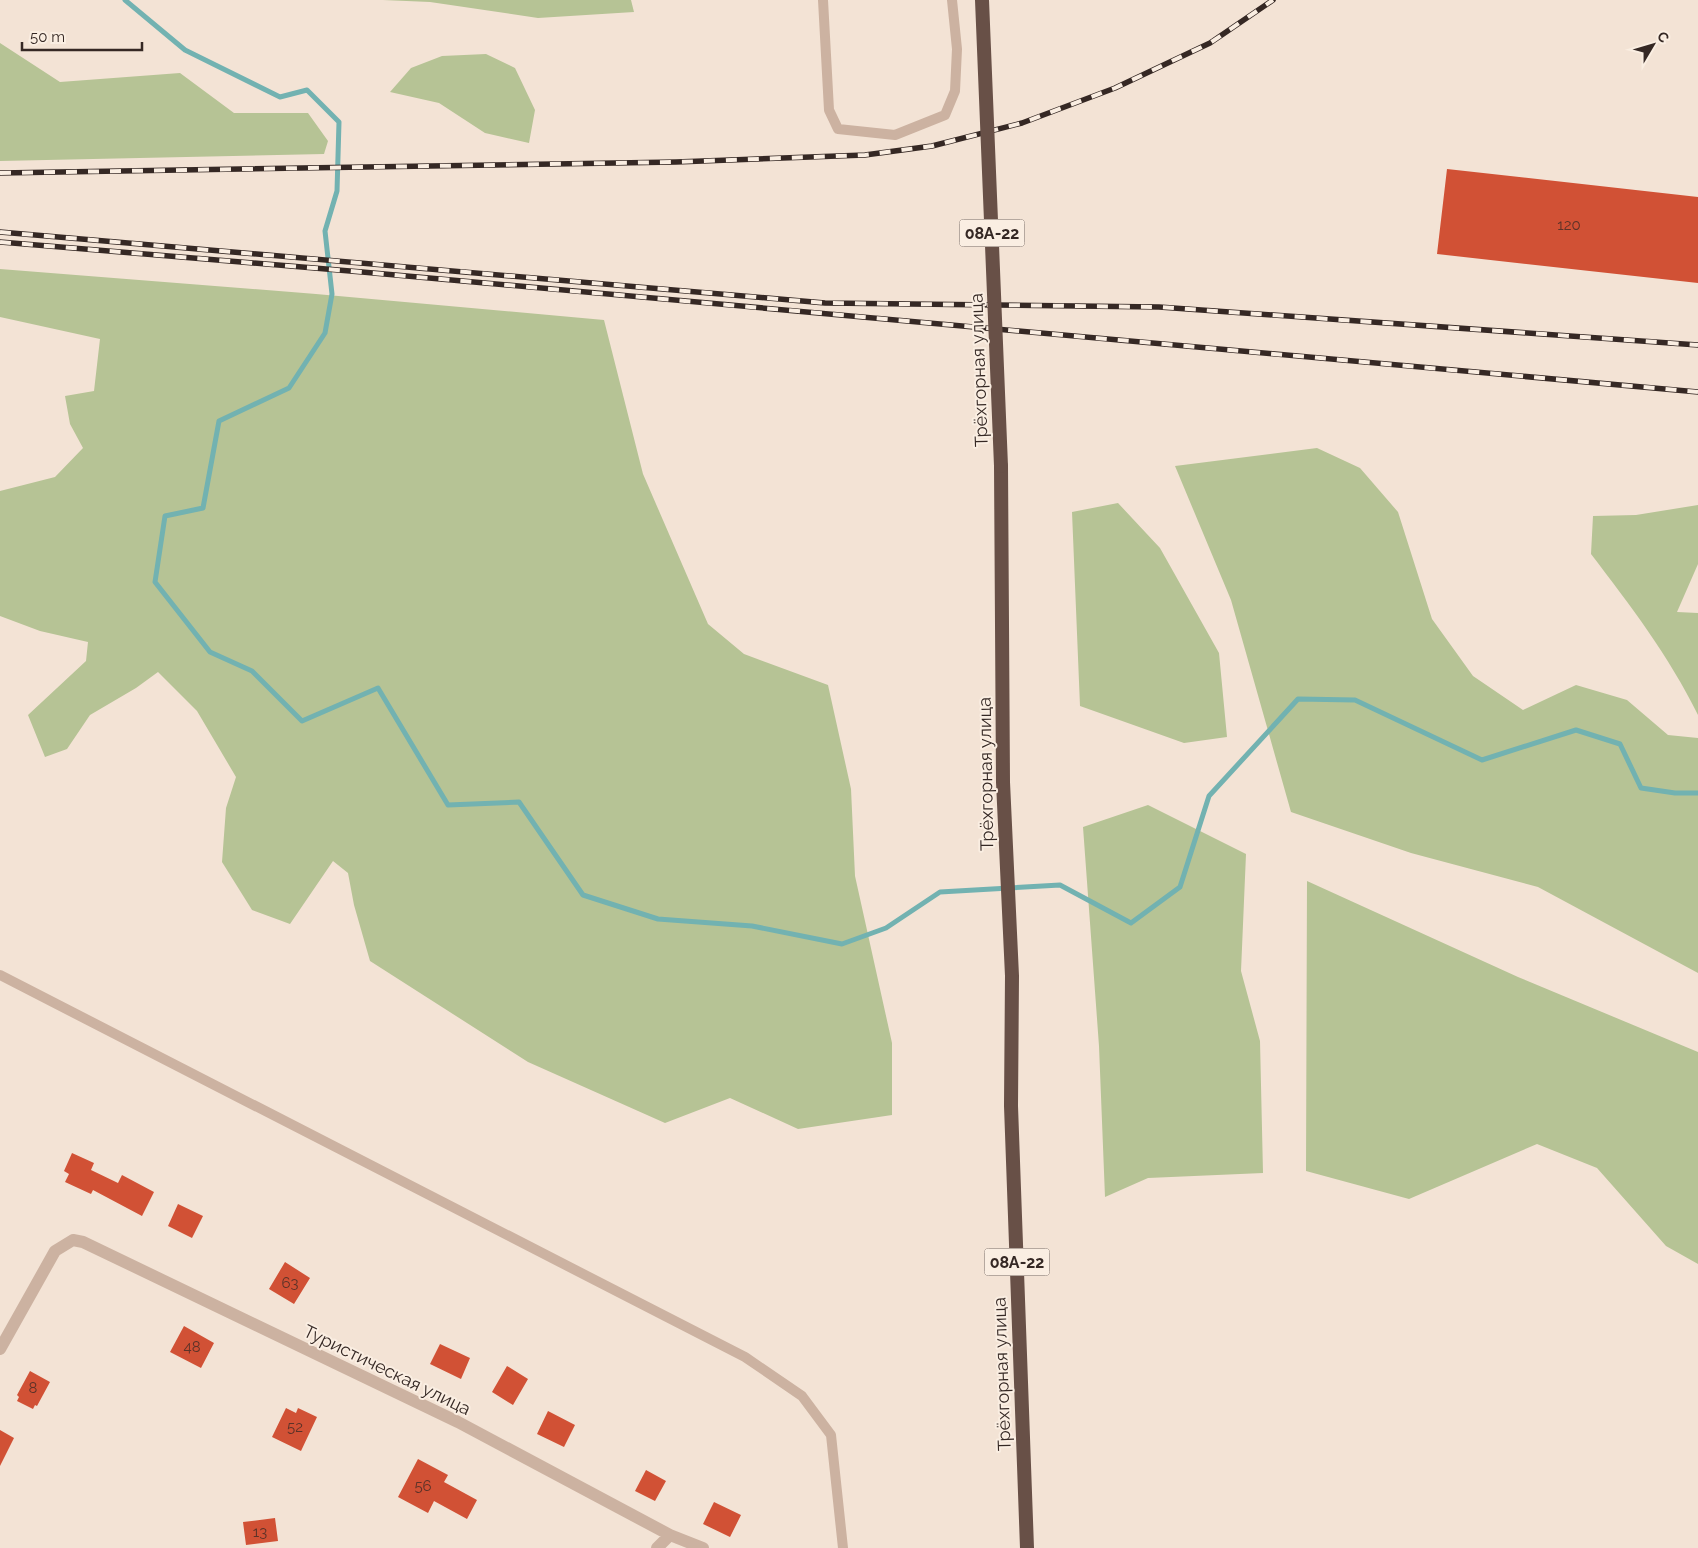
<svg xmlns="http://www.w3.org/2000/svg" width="1698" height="1548" viewBox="0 0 1698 1548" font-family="Raleway,sans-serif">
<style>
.green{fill:#b6c395}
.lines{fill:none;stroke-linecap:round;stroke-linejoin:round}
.stream{stroke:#72b2b1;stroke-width:5}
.building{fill:#d15135}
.service{stroke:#ccb2a1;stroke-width:10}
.minor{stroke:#ccb2a1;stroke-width:12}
.trunk{stroke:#685047;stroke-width:14}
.rail-casing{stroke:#352824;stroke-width:5.5}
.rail{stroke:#faeee2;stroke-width:4;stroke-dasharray:11;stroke-linecap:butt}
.trunk-bridge{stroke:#685047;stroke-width:14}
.labels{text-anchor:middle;stroke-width:4;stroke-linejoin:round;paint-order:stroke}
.number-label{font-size:15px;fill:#5c3228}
.shield{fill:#faeee2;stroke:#70635d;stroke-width:1}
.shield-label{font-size:16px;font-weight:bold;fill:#352824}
.street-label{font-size:18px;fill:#352824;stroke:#faeee2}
</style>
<rect width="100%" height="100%" fill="#f3e3d5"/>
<!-- green -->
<path class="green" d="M383,0H631L634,12L538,18L430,2Z
M0,43L60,82L180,73L234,113H308L328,141L324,154L0,161Z
M486,54L515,68L535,110L529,143L485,133L439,103L390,92L411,68L442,56Z
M0,269L316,294L604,320L643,474L708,624L744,654L828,685L851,789L855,876L892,1043V1115L798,1129L730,1098L665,1123L528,1062L370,961L354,905L348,873L333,861L290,924L252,910L222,862L226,808L236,777L197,711L158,672L136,688L90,715L67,749L45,757L28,715L86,661L88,642L40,631L0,616V491L55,477L83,448L70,424L65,396L94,391L100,339L0,317Z
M1317,448L1360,468L1398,512L1432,619L1473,676L1523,710L1576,685L1627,700L1668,735L1698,738V973L1538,887L1411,853L1291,812L1231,600L1175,466Z
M1118,503L1160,548L1219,653L1227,737L1184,743L1080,706L1072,512Z
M1698,505V564L1677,612L1698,613V715C1669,656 1630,605 1591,554L1593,516L1636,515Z
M1148,805L1246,854L1241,971L1260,1041L1263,1173L1148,1178L1105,1197L1099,1046L1083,827Z
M1307,881L1518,977L1698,1052V1264L1666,1246L1597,1168L1537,1144L1409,1199L1306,1171Z"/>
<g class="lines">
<!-- stream -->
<path class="stream" d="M125,0L185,50L280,97L307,90L339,122L337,191L325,231L332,294L325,333L289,388L219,421L203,508L165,516L155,582L210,652L252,671L302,721L378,688L448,805L519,802L583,895L658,919L752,926L842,944L886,928L940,892L1060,885L1131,923L1180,887L1209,796L1298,699L1355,700L1482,760L1576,730L1620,744L1641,788L1675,793H1698"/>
</g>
<!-- building -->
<path class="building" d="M1447,169L1698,197V283L1437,254Z
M72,1153L94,1163L91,1170L118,1183L122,1175L154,1192L142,1216L93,1190L91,1194L65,1182L69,1174L64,1171Z
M178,1204L203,1216L192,1238L168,1226Z
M285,1262L310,1278L294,1304L269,1289Z
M184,1326L214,1343L201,1368L170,1352Z
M440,1344L470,1358L461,1379L430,1364Z
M507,1366L528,1379L513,1405L492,1392Z
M30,1371L50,1382L37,1406L35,1405L33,1409L17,1401L19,1397L17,1395Z
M286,1408L296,1413L298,1408L317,1417L301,1451L272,1437Z
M548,1411L575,1425L564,1447L537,1434Z
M0,1430L14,1438L0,1466Z
M418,1459L448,1475L444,1482L477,1500L467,1519L434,1501L428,1513L398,1497Z
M646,1470L666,1481L655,1501L635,1491Z
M714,1502L741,1515L730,1537L703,1524Z
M275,1518L278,1541L246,1545L243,1522Z"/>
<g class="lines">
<!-- service -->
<path class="service" d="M823,0L829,110L838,129L895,135L945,115L955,91L957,49L952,0
M0,975L745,1357L802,1396L831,1435L843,1548"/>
<!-- minor -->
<path class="minor" d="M0,1349L55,1251L73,1240L83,1242L458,1422L670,1535L703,1548
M657,1548L670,1535"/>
<!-- trunk -->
<path class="trunk" d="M1001,466L1003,782L1012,976L1011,1106L1027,1548"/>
<defs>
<path id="rail" d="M0,173L676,162L865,155L932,146L1022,123L1115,88L1210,43L1273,0
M0,232L825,303L1159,307L1698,345
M0,242L362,272L1698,392"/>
</defs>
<!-- rail casing -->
<use href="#rail" class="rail-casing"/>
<!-- rail -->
<use href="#rail" class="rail"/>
<!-- trunk-bridge -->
<path class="trunk-bridge" d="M982,0L1001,466"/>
</g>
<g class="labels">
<!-- number labels -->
<g class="number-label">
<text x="1569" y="230">120</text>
<text x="290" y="1288">63</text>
<text x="192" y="1352">48</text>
<text x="33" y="1393">8</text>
<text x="295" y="1432">52</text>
<text x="423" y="1491">56</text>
<text x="260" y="1537">13</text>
</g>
<!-- shield labels -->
<g class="shield">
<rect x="959.5" y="219.5" width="65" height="27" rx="4"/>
<rect x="984.5" y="1248.5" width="65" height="27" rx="4"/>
</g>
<g class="shield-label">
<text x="992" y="239">08А-22</text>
<text x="1017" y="1268">08А-22</text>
</g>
<!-- street labels -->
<g class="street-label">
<text transform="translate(979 370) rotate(-92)" y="6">Трёхгорная улица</text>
<text transform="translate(986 774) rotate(-91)" y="6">Трёхгорная улица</text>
<text transform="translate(387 1370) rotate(26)" y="6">Туристическая улица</text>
<text transform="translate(1002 1374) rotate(-92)" y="6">Трёхгорная улица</text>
</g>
</g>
<!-- north arrow -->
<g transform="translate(1653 45) rotate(52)" stroke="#faeee2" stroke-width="4" paint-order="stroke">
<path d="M0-4L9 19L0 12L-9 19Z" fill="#352824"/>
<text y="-8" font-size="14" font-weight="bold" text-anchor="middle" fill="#352824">С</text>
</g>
<!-- scale -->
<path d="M22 42v8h120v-8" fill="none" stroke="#352824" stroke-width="2.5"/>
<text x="30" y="42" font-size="15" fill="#352824" stroke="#faeee2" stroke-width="4" paint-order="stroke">50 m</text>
</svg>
